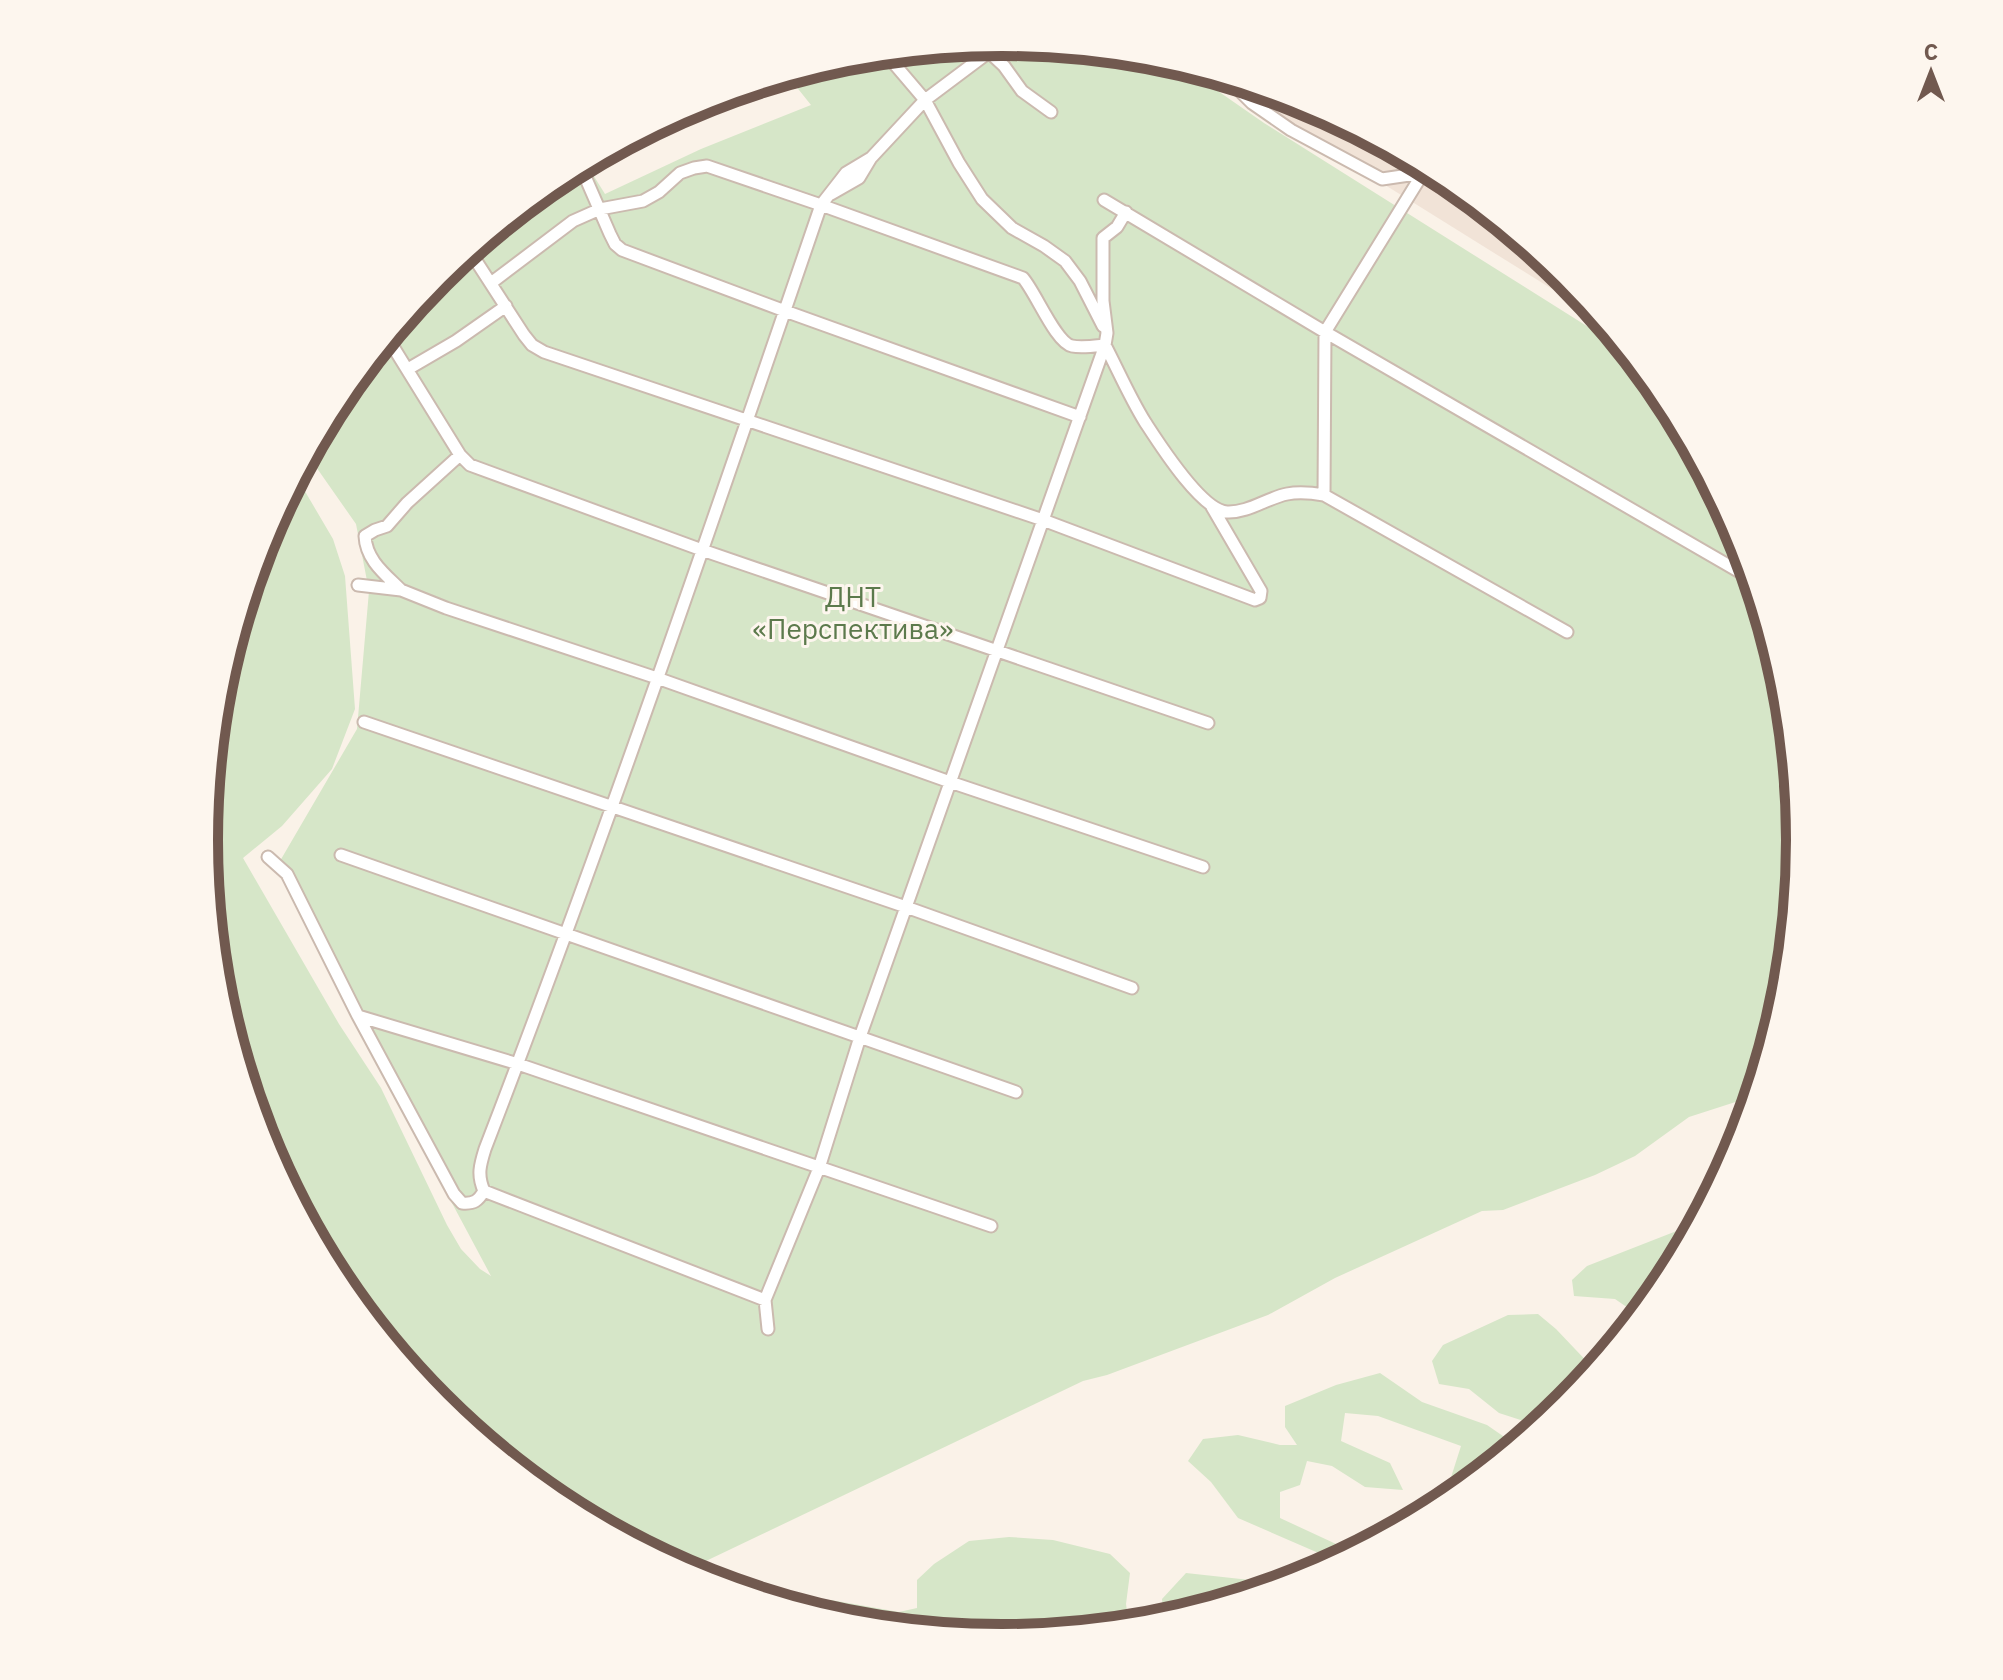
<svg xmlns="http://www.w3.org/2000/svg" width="2003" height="1680" viewBox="0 0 2003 1680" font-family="'IBM Plex Sans',sans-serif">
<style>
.residential{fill:#f1e3d7}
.green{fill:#d6e6c8}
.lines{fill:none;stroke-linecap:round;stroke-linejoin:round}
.minor-casing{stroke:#cbbaaf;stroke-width:15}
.minor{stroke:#fff;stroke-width:11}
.labels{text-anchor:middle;stroke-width:6;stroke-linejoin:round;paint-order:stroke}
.park-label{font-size:28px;fill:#5c7a4c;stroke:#fdf6ee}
.rim{fill:none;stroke:#71594f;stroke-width:10}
</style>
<rect width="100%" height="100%" fill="#faf2e8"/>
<!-- residential -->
<path class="residential" d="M1202,71L1307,103L1445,177L1571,282L1560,294Z"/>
<!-- green -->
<path class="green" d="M1002,42L1158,57L1179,64L1264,123L1628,352L1665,397L1739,535L1784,685L1799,840L1784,996L1754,1096L1689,1117L1635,1156L1595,1175L1503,1210L1482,1211L1335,1278L1268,1315L1107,1375L1083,1381L685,1571L558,1503L437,1404L338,1283L264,1145L219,995L204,840L219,684L264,534L296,476L333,539L345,576L355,709L332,769L282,826L243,858L339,1024L381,1088L447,1225L461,1249L480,1269L491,1276L337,988L280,861L357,729L369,591L356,524L307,454L338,396L438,275L559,176L585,162L605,194L701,149L811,105L787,75L846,57Z
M1697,1223C1686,1244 1668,1288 1650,1301C1645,1305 1640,1306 1634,1312L1615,1299L1574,1296L1572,1280L1587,1266Z
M1538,1314L1556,1329L1594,1369L1565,1405L1539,1426L1499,1413L1469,1389L1439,1384L1432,1361L1443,1345L1508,1315Z
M1380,1373L1422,1402L1487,1425L1516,1445L1455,1495L1446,1493L1461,1446L1378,1416L1345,1413L1341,1441L1390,1463L1403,1490L1365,1487L1332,1466L1307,1461L1300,1485L1280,1492V1518L1349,1550L1344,1557L1337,1561L1238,1518L1211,1482L1188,1461L1203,1439L1238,1435L1280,1445H1297L1285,1427V1406L1336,1385Z
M1009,1537L1053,1540L1110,1554L1130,1573L1126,1604L1129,1625L1001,1638L845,1623L808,1611L831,1600L899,1612L917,1608V1580L934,1564L969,1541Z
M1186,1573L1250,1580L1291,1582L1164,1621L1162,1599Z"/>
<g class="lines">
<defs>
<path id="minor" d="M989,52L1004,66L1022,91L1051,112
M885,53L925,100L959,163L982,199L1012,228L1044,246L1065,261L1080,281L1103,326
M1228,79L1252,103L1291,130L1382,179L1423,173L1488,212
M580,165L610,234L615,244L622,250L785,311L1080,417
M831,194L859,178L871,158L925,100L989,52L996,43
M1104,200L1325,332L1752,579
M469,250L524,335L532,345L544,352L1043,520L1255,600L1260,598L1261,591L1212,507
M491,283L573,221L600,209L643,201L659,192L680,173L694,168L707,166L821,205L1023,278C1036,293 1056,343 1072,346C1082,348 1095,346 1105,345C1118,370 1130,398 1145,422C1160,445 1201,510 1227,512C1248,513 1267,498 1287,494C1298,492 1312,493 1324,495L1567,632
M387,337L460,455L470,465L702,550L1208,723
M408,369L456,341L506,306
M1324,495L1325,332L1423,173
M358,585L401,590L446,608L657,678L950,782L1203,867
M401,590C385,574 366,560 365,536L375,530L387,526L407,503L460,455
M364,722L906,907L1132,988
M341,855L1016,1092
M268,857L287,874L358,1016L454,1194L462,1203C474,1204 478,1201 484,1191
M358,1016L518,1064L991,1226
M765,1300L484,1191C477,1175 480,1165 485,1149C605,837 713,521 821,205L846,173L871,158
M768,1329L765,1300L819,1168L860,1037L1105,345L1107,333L1103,301V238L1117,227L1126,212"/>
</defs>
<!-- minor casing -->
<use href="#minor" class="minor-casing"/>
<!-- minor -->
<use href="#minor" class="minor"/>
</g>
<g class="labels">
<!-- park labels -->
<g class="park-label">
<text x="853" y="607">ДНТ<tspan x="853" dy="32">«Перспектива»</tspan></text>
</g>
</g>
<!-- crop -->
<path d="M0 0H2003V1680H0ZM218 840a784 784 0 1 1 1568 0a784 784 0 1 1-1568 0Z" fill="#fdf6ee" fill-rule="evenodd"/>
<path class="rim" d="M218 840a784 784 0 1 1 1568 0a784 784 0 1 1-1568 0Z"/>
<!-- north arrow -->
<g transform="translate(1931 72)" stroke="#fdf6ee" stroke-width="6" paint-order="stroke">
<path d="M0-6L14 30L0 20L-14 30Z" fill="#71594f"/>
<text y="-12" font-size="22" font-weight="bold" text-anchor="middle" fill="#71594f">С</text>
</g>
</svg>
